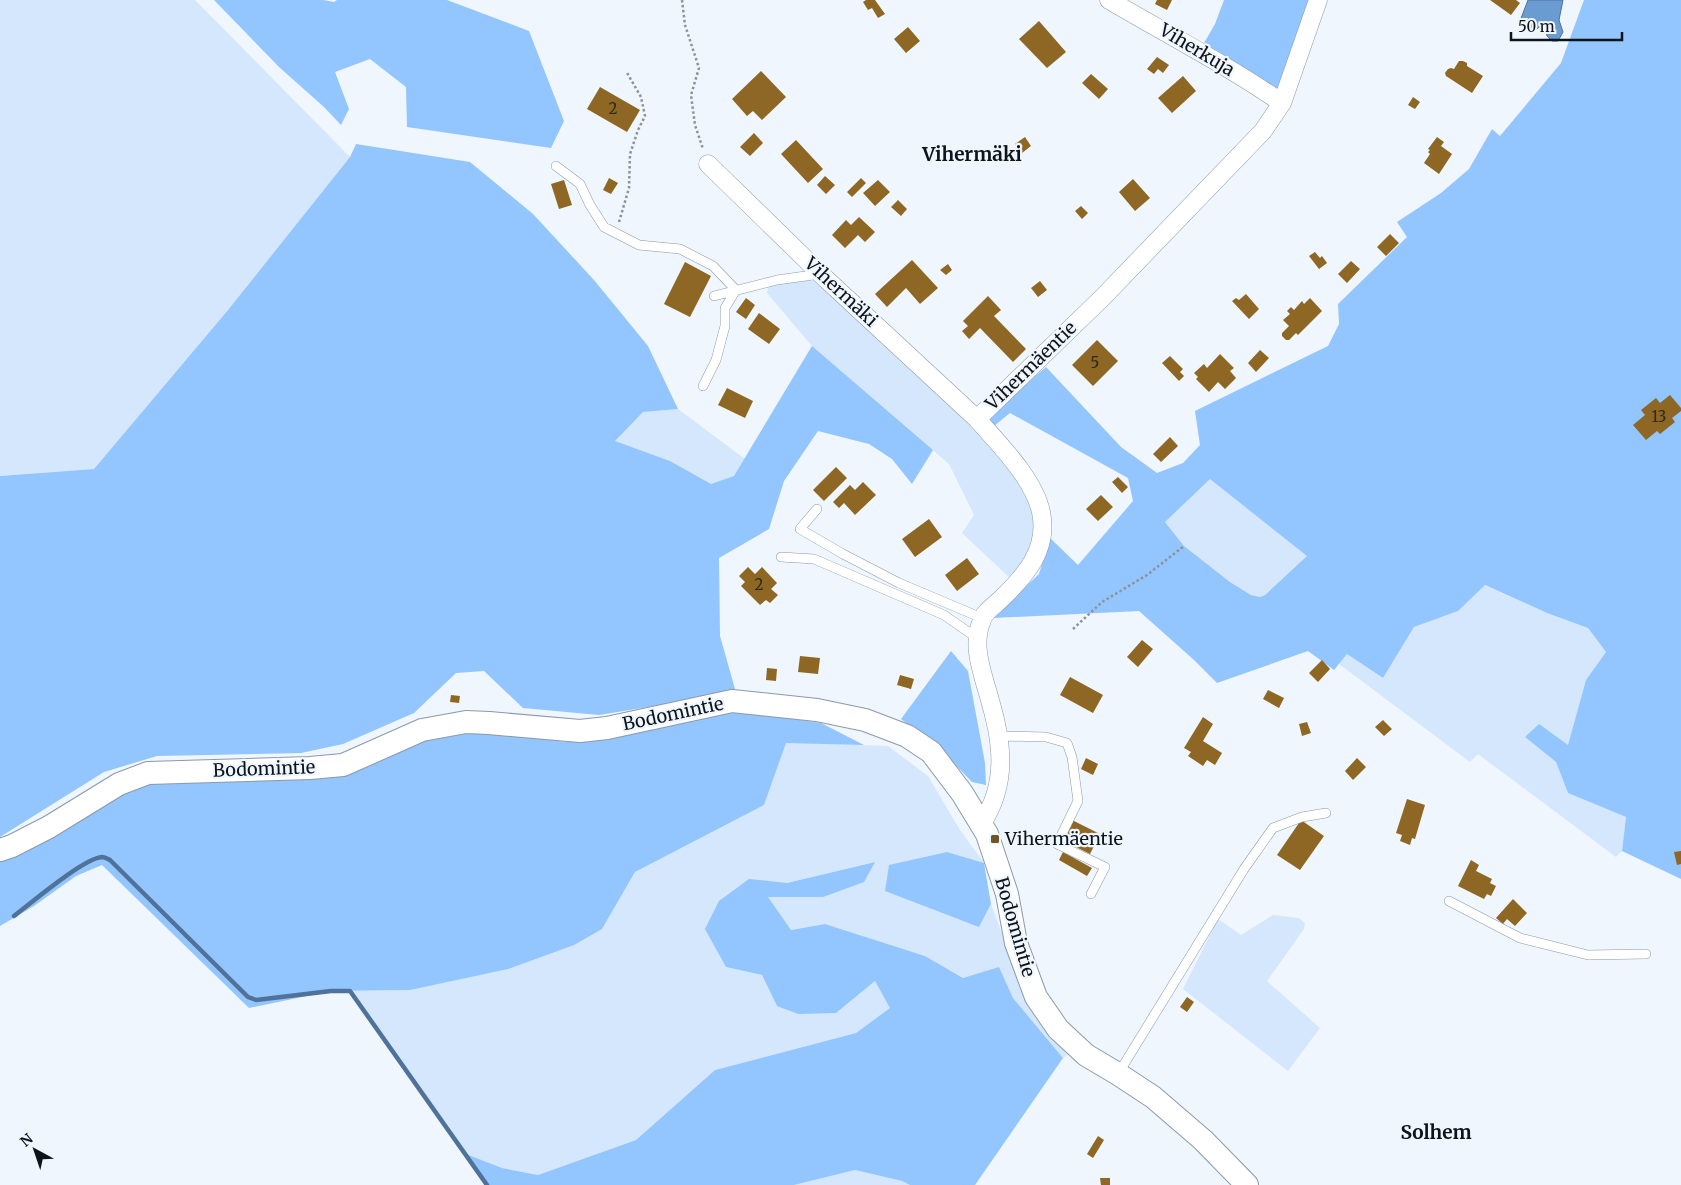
<svg xmlns="http://www.w3.org/2000/svg" width="1681" height="1185" viewBox="0 0 1681 1185" font-family="Merriweather,serif">
<style>
.green{fill:#d4e7fd}
.forest{fill:#93c5fe;fill-rule:evenodd}
.water{fill:#6a9bd1;stroke:#4f729a}
.lines{fill:none;stroke-linecap:round;stroke-linejoin:round}
.stream{stroke:#4f729a;stroke-width:4.5}
.building{fill:#8d6723}
.service-casing{stroke:#8b99aa;stroke-width:10}
.minor-casing{stroke:#8b99aa;stroke-width:19}
.tertiary-casing{stroke:#8b99aa;stroke-width:24}
.path{stroke:#8c9299;stroke-width:2.5;stroke-dasharray:2.5 2.5;stroke-linecap:butt}
.service{stroke:#fff;stroke-width:9}
.minor{stroke:#fff;stroke-width:18}
.tertiary{stroke:#fff;stroke-width:22}
.poi-dot{fill:#715528;stroke:#eff6fd;stroke-width:2}
.labels{text-anchor:middle;stroke-width:4.5;stroke-linejoin:round;paint-order:stroke}
.number-label{font-size:15px;fill:#2e291c}
.street-label{font-size:18px;fill:#0f141a;stroke:#eff6fd}
.poi-label{font-size:18px;fill:#0f141a;stroke:#eff6fd;text-anchor:start}
.neighbourhood-label{font-size:19px;font-weight:bold;fill:#0f141a;stroke:#eff6fd}
</style>
<rect width="100%" height="100%" fill="#eff6fd"/>
<!-- green -->
<path class="green" d="M0,0H195L350,157L228,310L94,469L0,476Z
M817,280L1001,455L1025,492L1033,511L1037,535L1032,557L1010,578L962,533L974,515L949,464L812,346L767,293L769,284Z
M678,409L745,459L734,476L711,485L670,461L614,441L643,412Z
M1210,478L1307,556L1265,595L1260,597L1251,595L1230,582L1184,546L1165,522Z
M1484,585L1547,613L1588,628L1606,652L1586,680L1568,746L1525,737L1556,762L1568,793L1626,817L1622,851L1616,857L1478,754L1470,762L1339,664L1347,654L1383,678L1414,627L1458,611Z
M786,742L888,746L928,776L960,830L984,863L947,852L979,927L991,904L1012,962L1070,1053L1063,1058L1013,998L999,967L963,978L925,956L825,924L791,930L767,897H823L874,862L787,883L749,880L726,967L762,975L777,1006L836,1013L875,981L891,1008L856,1033L715,1070L636,1140L538,1175L502,1168L466,1154L350,991L410,990L602,929L635,872L764,805Z
M1273,915L1299,918L1305,923L1304,929L1267,981L1320,1028L1288,1071L1183,989L1218,919L1241,935Z
M855,1170L902,1181L910,1185H794Z"/>
<!-- forest -->
<path class="forest" d="M214,0H323L334,2L337,0H447L529,31L564,121L551,148L407,127L406,87L370,59L335,72L349,109L341,125L324,107L279,67Z
M1224,0H1312L1280,94L1203,45L1215,24Z
M1584,0H1681V879L1622,851L1626,817L1568,793L1556,762L1525,737L1539,724L1568,745L1586,680L1606,652L1588,628L1547,613L1485,585L1458,611L1414,627L1383,678L1347,654L1334,670L1308,651L1217,683L1194,660L1139,611L993,618L1039,574L1050,538L1078,565L1133,501L1128,478L1010,413L994,426L987,417L1046,367L1121,447L1157,473L1183,463L1200,445L1195,411L1328,346L1339,324L1338,304L1407,237L1397,222L1441,193L1469,169L1492,129L1500,136L1561,63ZM1210,479L1307,556L1265,595L1260,597L1251,595L1230,582L1184,546L1165,522Z
M356,144L470,162L533,214L594,280L648,346L678,409L643,412L615,441L670,461L711,484L734,476L812,346L933,450L912,484L892,459L869,444L818,431L784,481L769,529L719,558L720,636L735,689L710,697L599,715L523,708L484,671L456,673L414,713L343,744L301,753L157,756L104,772L0,837V476L94,469L228,310L350,157Z
M951,651L968,671L985,763L986,785L972,782L945,754L901,719Z
M746,712L821,723L864,745L786,743L764,805L635,872L602,929L574,945L508,969L410,990L331,991L249,1008L102,865L76,876L34,906L0,926V855L145,783L322,777L433,735L468,732L516,735L566,742L613,737L695,716Z
M947,852L984,863L991,904L979,927L885,891L889,865Z
M875,862L864,882L823,897H768L791,930L825,924L925,956L963,978L999,967L1013,998L1063,1058L975,1185H910L902,1181L855,1170L794,1185H487L466,1154L502,1168L538,1175L636,1140L715,1070L856,1033L890,1008L875,981L836,1013L798,1014L777,1006L762,975L726,967L705,929L719,901L749,879L787,883Z"/>
<!-- water -->
<path class="water" d="M1528,0H1563L1559,20L1563,32L1558,41H1552L1547,36L1545,27L1541,26L1534,31L1528,30L1520,21Z"/>
<g class="lines">
<!-- stream -->
<path class="stream" d="M14,916C31,903 84,858 102,857C105,857 107,859 110,860L248,997L256,1000L331,991H350L487,1185"/>
</g>
<!-- building -->
<path class="building" d="M866,0H875L885,14L878,18L872,8L868,10L863,2Z
M1157,0H1172L1167,10L1155,4Z
M1490,0H1516L1520,3L1511,15Z
M1039,21L1066,52L1047,68L1019,39Z
M908,27L920,41L906,53L894,39Z
M1157,57L1169,65L1163,73L1158,69L1154,74L1147,69Z
M1459,61H1463L1467,63V66L1483,76L1472,93L1446,76L1445,73L1448,69L1451,68L1454,69Z
M761,71L786,97L762,120L753,111L747,116L732,99Z
M1091,74L1108,89L1099,99L1082,83Z
M1183,76L1196,91L1172,113L1158,98Z
M600,87L640,110L627,132L587,109Z
M1413,97L1420,102L1415,109L1408,105Z
M754,133L763,143L750,156L740,147Z
M1025,137L1031,146L1022,153L1015,144Z
M1437,137L1444,142L1441,146L1452,154L1439,174L1424,163L1430,154L1428,152L1430,150L1428,149Z
M796,140L823,169L808,183L781,154Z
M825,176L835,185L826,194L817,185Z
M609,178L618,183L611,194L603,190Z
M861,178L866,183L852,197L847,192Z
M1133,179L1150,198L1135,211L1119,192Z
M564,180L572,205L559,209L551,184Z
M878,180L890,192L875,206L863,193Z
M898,200L907,209L901,216L891,207Z
M1081,206L1088,213L1082,219L1075,211Z
M859,217L875,232L865,242L858,235L845,248L832,235L846,220L851,225Z
M1390,234L1399,243L1386,256L1377,247Z
M1315,252L1320,258L1322,256L1327,263L1319,269L1309,256Z
M912,260L938,288L920,304L906,288L887,307L875,294Z
M1351,261L1360,269L1347,283L1338,274Z
M685,262L711,276L690,317L664,304Z
M948,264L952,270L946,275L940,270Z
M1040,281L1047,290L1038,297L1031,288Z
M1246,294L1259,309L1249,319L1232,301L1236,298L1239,300Z
M988,296L1001,310L994,316L1026,349L1013,362L980,328L969,339L962,331L968,326L963,321Z
M746,298L755,305L746,319L736,312Z
M1310,298L1322,311L1298,335L1296,333L1289,340H1286L1282,336V333L1289,326L1283,320L1290,314L1287,311L1291,307L1294,310L1302,301L1304,304Z
M759,313L780,329L769,344L748,329Z
M1097,340L1118,361L1093,386L1072,365Z
M1260,350L1269,358L1256,372L1248,363Z
M1220,354L1234,368L1230,371L1236,378L1225,389L1218,382L1209,392L1196,379L1198,377L1194,373L1204,364L1207,368Z
M1170,356L1183,369L1180,372L1184,376L1179,381L1162,363Z
M727,388L753,401L745,418L718,405Z
M1670,395L1681,408V411L1672,418L1675,422L1660,434L1657,431L1646,440L1633,425L1645,415L1641,410L1656,398L1660,403Z
M1170,437L1178,446L1161,462L1153,454Z
M836,467L847,478L824,501L813,490Z
M1118,477L1128,487L1122,493L1112,482Z
M863,482L876,495L855,515L844,503L839,508L833,502L850,485L855,490Z
M1101,495L1113,507L1098,521L1086,509Z
M929,519L942,537L915,557L902,539Z
M967,558L979,574L957,591L945,575Z
M748,567L755,574L762,567L777,583L771,589L778,595L770,603L766,600L760,605L741,586L745,582L739,576Z
M1142,640L1153,649L1138,667L1127,657Z
M800,656L820,658L818,674L798,672Z
M1322,660L1330,669L1318,682L1309,673Z
M767,668L777,669L776,681L766,680Z
M900,675L914,679L911,689L897,685Z
M1070,677L1103,695L1093,713L1060,695Z
M1268,690L1284,698L1279,708L1263,699Z
M451,695L460,696L459,703L450,702Z
M1203,717L1213,724L1203,741L1222,753L1215,765L1207,760L1203,766L1188,756L1191,752L1184,748Z
M1383,720L1392,729L1384,736L1375,727Z
M1307,722L1311,733L1302,736L1299,724Z
M1086,758L1098,764L1093,775L1081,769Z
M1357,758L1366,767L1353,780L1345,771Z
M1407,799L1425,805L1415,839L1412,838L1410,845L1400,841L1402,835L1396,833Z
M1072,820L1100,834L1090,854L1062,840Z
M1301,820L1324,836L1300,870L1277,855Z
M1681,851V864L1677,865L1674,852Z
M1063,852L1092,868L1087,876L1059,860Z
M1471,860L1479,865L1476,871L1492,879L1490,883L1496,886L1491,896L1487,894L1484,899L1458,886Z
M1513,899L1527,913L1515,926L1507,919L1503,924L1496,918Z
M1187,997L1194,1002L1187,1012L1180,1007Z
M1098,1136L1104,1140L1093,1158L1087,1154Z
M1100,1178H1110V1185H1101Z"/>
<g class="lines">
<defs>
<path id="service" d="M556,166L580,184L590,205L604,227L639,245L680,249L713,266L736,290L725,308V326L716,360L703,386
M714,296L777,280L820,274
M817,509L800,529L843,554L899,583L982,618
M781,557L814,559L944,615L977,638
M999,736L1046,737L1067,743L1072,757L1078,801L1057,844L1105,867L1091,894
M1449,901L1520,938L1588,955L1646,954
M1118,1074L1244,869L1273,828L1302,817L1326,813"/>
<path id="minor" d="M1109,0C1167,34 1227,65 1282,103
M708,164L826,279L977,419
M981,825C1012,778 1000,733 985,683C979,662 973,641 982,620C984,612 994,606 1000,600C1025,576 1049,550 1041,512C1034,479 999,444 977,419L1103,297L1263,131L1282,103L1318,0"/>
<path id="tertiary" d="M0,850L12,846L49,827L119,784L148,773L310,768L343,765L422,730L466,722L489,723L580,731L607,728L732,701L817,710L865,720L907,736L931,752L962,793L987,834L1007,894L1016,943L1036,997L1058,1029L1086,1055L1118,1074L1153,1097L1203,1140L1247,1185"/>
</defs>
<!-- service casing -->
<use href="#service" class="service-casing"/>
<!-- minor casing -->
<use href="#minor" class="minor-casing"/>
<!-- tertiary casing -->
<use href="#tertiary" class="tertiary-casing"/>
<!-- path -->
<path class="path" d="M682,0L685,25L699,68L691,95L695,125L703,149
M619,222L629,188L630,154L638,130L645,116L641,97L626,71
M1073,629L1102,602L1147,575L1184,546"/>
<!-- service -->
<use href="#service" class="service"/>
<!-- minor -->
<use href="#minor" class="minor"/>
<!-- tertiary -->
<use href="#tertiary" class="tertiary"/>
</g>
<!-- markers -->
<rect class="poi-dot" x="990" y="834" width="10" height="10" rx="2.5"/>
<g class="labels">
<!-- number labels -->
<g class="number-label">
<text x="613" y="114">2</text>
<text x="1095" y="368">5</text>
<text x="1659" y="422">13</text>
<text x="759" y="590">2</text>
</g>
<!-- street labels -->
<g class="street-label">
<text transform="translate(1197 50) rotate(31)" y="6">Viherkuja</text>
<text transform="translate(841 292) rotate(43)" y="6">Vihermäki</text>
<text transform="translate(1031 366) rotate(-44)" y="6">Vihermäentie</text>
<text transform="translate(673 714) rotate(-12)" y="6">Bodomintie</text>
<text transform="translate(264 769) rotate(-2)" y="6">Bodomintie</text>
<text transform="translate(1015 927) rotate(74)" y="6">Bodomintie</text>
</g>
<!-- poi labels -->
<g class="poi-label">
<text x="1005" y="845">Vihermäentie</text>
</g>
<!-- neighbourhood labels -->
<g class="neighbourhood-label">
<text x="972" y="161">Vihermäki</text>
<text x="1436" y="1139">Solhem</text>
</g>
</g>
<!-- north arrow -->
<g transform="translate(35 1150) rotate(320)" stroke="#eff6fd" stroke-width="4" paint-order="stroke">
<path d="M0-4L9 19L0 12L-9 19Z" fill="#0f141a"/>
<text y="-8" font-size="14" font-weight="bold" text-anchor="middle" fill="#0f141a">N</text>
</g>
<!-- scale -->
<path d="M1511 32v8h111v-8" fill="none" stroke="#0f141a" stroke-width="2.5"/>
<text x="1518" y="32" font-size="15" fill="#0f141a" stroke="#eff6fd" stroke-width="4" paint-order="stroke">50 m</text>
</svg>
